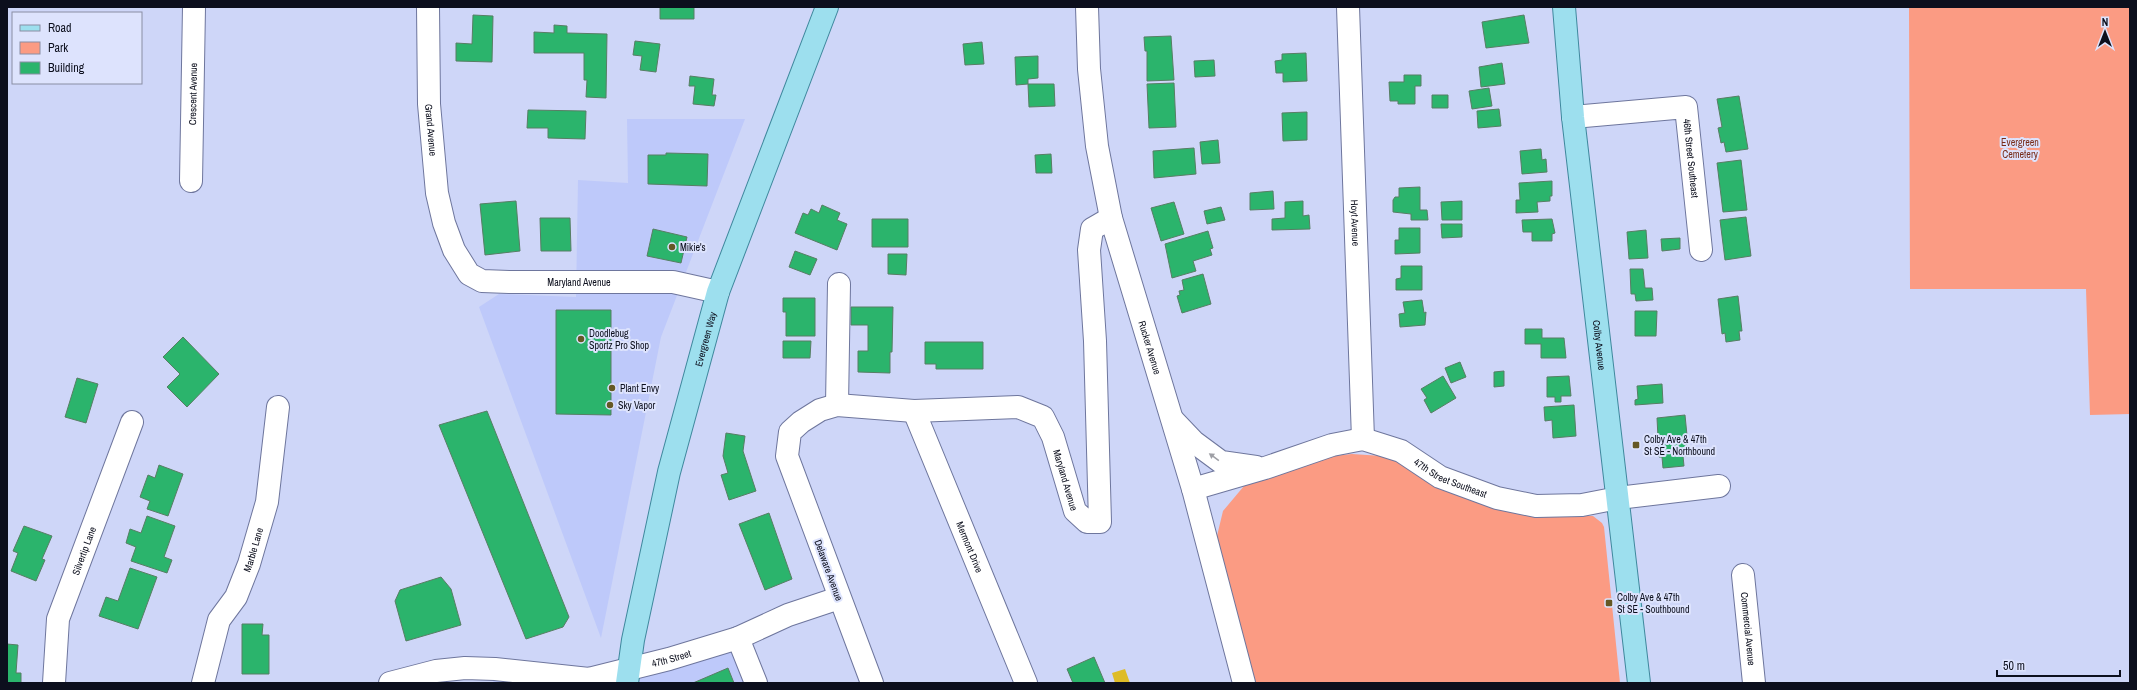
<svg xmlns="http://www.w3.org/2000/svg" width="2137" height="690" viewBox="0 0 2137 690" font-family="'Archivo Narrow',sans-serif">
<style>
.built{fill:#bec9fa}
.green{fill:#fb9b83}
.water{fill:#debc27}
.building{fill:#2bb46c;stroke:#577e64}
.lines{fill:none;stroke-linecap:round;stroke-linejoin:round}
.minor-casing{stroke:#6e769d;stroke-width:24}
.major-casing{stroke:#3f889d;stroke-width:24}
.minor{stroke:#fff;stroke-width:22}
.major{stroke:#9ddfee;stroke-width:22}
.oneway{fill:#9e9fa5}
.poi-dot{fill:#655825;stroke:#dde3fd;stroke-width:1.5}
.labels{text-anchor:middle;stroke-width:4;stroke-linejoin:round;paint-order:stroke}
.street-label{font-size:10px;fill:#0c0f1d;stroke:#dde3fd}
.park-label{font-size:10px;fill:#782c19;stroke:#dde3fd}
.poi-label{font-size:10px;fill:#0c0f1d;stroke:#dde3fd;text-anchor:start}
</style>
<rect width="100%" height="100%" fill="#ced6f8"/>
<!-- built -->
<path class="built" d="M627,119H745L661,337L601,638L479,307L499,294L576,297L578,180L628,183Z
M738,638L759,683H493L495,669L582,678Z"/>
<!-- green -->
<path class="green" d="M1909,7H2130V414L2090,415L2086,289H1910Z
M1352,454L1382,456L1548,515L1593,516L1602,523L1604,527L1620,683H1255L1238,631L1216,540L1223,511L1244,486L1258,478L1333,456Z"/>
<!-- water -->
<path class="water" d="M1125,669L1130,683H1115L1112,673Z"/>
<!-- building -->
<path class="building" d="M660,7H694V19H660Z
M473,15L493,16L492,62L456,61V43L472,44Z
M1524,15L1529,43L1486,48L1482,22Z
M554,25L567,26V33L607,34L606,98L586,97L587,80H584V53H534V32L554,33Z
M1171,36L1174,80L1147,81V51H1145L1144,37Z
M635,41L660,44L656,72L640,70L642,56L633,55Z
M982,42L984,64L965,65L963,44Z
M1306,53L1307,81L1283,82V73H1276L1275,61L1282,60V54Z
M1038,56V78L1028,79V84L1016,85L1015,57Z
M1214,60L1215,76L1195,77L1194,61Z
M1502,63L1505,84L1481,87L1479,67Z
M1404,75H1421V86H1415V104H1398V101H1390L1389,82H1404Z
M690,76L714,79L712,95H716L714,106L693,104L695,86H689Z
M1174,83L1176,127L1149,128L1147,84Z
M1028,84H1054L1055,106L1029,107Z
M1489,88L1492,106L1472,109L1469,91Z
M1432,95H1448V108H1432Z
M1739,96L1748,149L1726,152L1724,142L1721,143L1718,128L1722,127L1717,99Z
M1499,109L1501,126L1478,128L1477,111Z
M528,110L586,111L585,139L548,138V128H527Z
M1307,112V140L1283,141L1282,113Z
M1218,140L1220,163L1202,164L1200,142Z
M1194,148L1196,174L1154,178L1153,151Z
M1541,149L1542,160L1546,159L1547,172L1522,174L1520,151Z
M666,153L708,154L707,186L648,184V155H666Z
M1051,154L1052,173H1036L1035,155Z
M1741,160L1747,210L1723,212L1717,163Z
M1552,181V196H1550V201L1537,202L1538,212L1516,213V200H1520L1519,183Z
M1420,187V210H1427L1428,220H1411V214L1393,212V200L1395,197H1399V188Z
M1273,191L1274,209L1250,210V193Z
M516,201L520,251L485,255L480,204Z
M1303,201V216L1309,215L1310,229L1272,230V219L1285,218V202Z
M1462,201V220H1442L1441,202Z
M1174,202L1184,234L1161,241L1151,208Z
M822,205L840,213L837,220L847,224L837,250L795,233L803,213L808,215L811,209L819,213Z
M1221,207L1225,220L1207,224L1204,211Z
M1746,217L1751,256L1725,260L1720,220Z
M540,218H570L571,251H541Z
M872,219H908V247H872Z
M1552,219L1555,233L1552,234V241H1532V232H1523L1522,220Z
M1441,224H1462V237L1442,238Z
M1399,228H1420V253L1395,254V240H1399Z
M653,229L687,237L681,263L647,256Z
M1646,230L1648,258L1629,259L1627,232Z
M1208,231L1213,248L1210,249L1212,255L1193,261L1196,271L1172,278L1165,244Z
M1680,238V249L1662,251L1661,239Z
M795,251L817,259L810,275L789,267Z
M888,254H907L906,275L888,274Z
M1401,266H1422V290H1396V279L1401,278Z
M1630,269H1643L1645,288H1652L1653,300L1636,301L1635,294H1631Z
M1203,274L1211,304L1182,313L1177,296L1180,295L1179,291L1184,290L1182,280Z
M1738,296L1742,331H1739L1740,340L1726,342L1725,333L1722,334L1718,299Z
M783,298H815V336H786V312H783Z
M1422,300L1424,313L1426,312L1425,325L1400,327L1399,314L1405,313L1403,302Z
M851,307H893L892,352H890V373L858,372V351H868V325H851Z
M556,310H611V415L556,414Z
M1635,311H1657L1656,336H1635Z
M1525,329H1542V338H1564L1566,358H1541V344H1525Z
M183,337L219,374L187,407L167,387L180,374L163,357Z
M783,341H811L810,358H783Z
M925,342H983V369H936V364H925Z
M1460,362L1466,377L1451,383L1445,368Z
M1504,371V386L1494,387V372Z
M1443,376L1456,398L1431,413L1424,400L1427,398L1421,389Z
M1569,376L1571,396H1561V402H1555V397H1547V377Z
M77,378L98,384L86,423L65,417Z
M1662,384L1663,403L1635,405V400L1638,399L1637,386Z
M1574,405L1576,436L1553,438L1552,420L1545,421L1544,407Z
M487,411L569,617L563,627L526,639L439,425Z
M1685,415L1689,456H1683L1684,466L1663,468L1662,457H1659L1657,418Z
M726,433L745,436L743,451L756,491L729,500L721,475L728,473L723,456Z
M159,465L183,474L168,516L147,509L150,501L140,497L148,475L155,478Z
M769,513L792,579L765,590L739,524Z
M147,516L175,526L164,557L172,560L167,573L131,561L136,547L126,543L130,529L141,533Z
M24,526L52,536L42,559L45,560L36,581L11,571L18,553L13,551Z
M130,568L157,577L138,629L99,616L106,597L118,601Z
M441,577L451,589L461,625L406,641L395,601L400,590Z
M242,624H263L262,635H269V674H242Z
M7,644L18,645L16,673H21V683H7Z
M1094,657L1105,683H1073L1067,669Z
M728,668L734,683H693Z"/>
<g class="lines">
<defs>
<g id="minor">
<path id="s1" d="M428,7L429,104L437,193L444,223L454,250L469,274L482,281L509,282H673L718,292"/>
<path id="s2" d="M1087,7L1089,69L1097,146L1111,218L1193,489L1244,683"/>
<path id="s3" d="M1348,7L1363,439"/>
<path id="s4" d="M1573,117L1686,107L1701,250"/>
<path id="s5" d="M191,181L194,7"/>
<path d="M837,405L839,284"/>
<path id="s6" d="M914,411L1026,683"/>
<path d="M1174,421L1194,442L1221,462L1256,467"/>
<path id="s7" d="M1193,489L1265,468L1332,445L1363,439L1401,451L1440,477L1497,498L1536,506L1582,505L1618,498L1719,486"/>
<path id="s8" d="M1743,575L1754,683"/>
<path d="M738,638L756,683"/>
<path id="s9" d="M54,683L58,619L132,422"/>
<path id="s10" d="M203,683L219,620L236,597L249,564L267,502L278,407"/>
<path id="s11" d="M390,683L436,671L465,668L495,669L589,679L669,659L738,638L788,615L839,598"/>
<path id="s12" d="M872,683L787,456L790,432L801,422L820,410L837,405L914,411L1018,407L1043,417L1053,437L1075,511L1087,522H1100L1095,341L1089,250L1092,229L1111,218"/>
</g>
<g id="major">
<path id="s13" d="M1564,7L1573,117L1639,683"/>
<path id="s14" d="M627,683L633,640L669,472L718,292L827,7"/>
</g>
</defs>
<!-- minor casing -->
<use href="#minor" class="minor-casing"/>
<!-- major casing -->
<use href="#major" class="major-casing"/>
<!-- minor -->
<use href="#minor" class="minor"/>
<!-- major -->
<use href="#major" class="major"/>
</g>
<!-- one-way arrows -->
<defs><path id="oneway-solid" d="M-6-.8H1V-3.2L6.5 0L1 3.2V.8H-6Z"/></defs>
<use class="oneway" href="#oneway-solid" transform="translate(1214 457) rotate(-144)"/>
<!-- markers -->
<g class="poi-dot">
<circle cx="672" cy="247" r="4"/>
<circle cx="581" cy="339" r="4"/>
<circle cx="612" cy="388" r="4"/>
<circle cx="610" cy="405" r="4"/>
<rect x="1632" y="441" width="8" height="8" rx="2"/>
<rect x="1605" y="599" width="8" height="8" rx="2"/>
</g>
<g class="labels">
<!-- street labels -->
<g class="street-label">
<text dy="4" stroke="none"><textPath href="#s5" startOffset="87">Crescent Avenue</textPath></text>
<text dy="4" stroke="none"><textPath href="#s1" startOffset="123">Grand Avenue</textPath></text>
<text dy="4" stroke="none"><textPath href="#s4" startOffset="165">46th Street Southeast</textPath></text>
<text dy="4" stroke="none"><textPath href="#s3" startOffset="216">Hoyt Avenue</textPath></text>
<text dy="4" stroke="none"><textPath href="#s1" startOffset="386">Maryland Avenue</textPath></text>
<text dy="4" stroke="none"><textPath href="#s14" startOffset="353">Evergreen Way</textPath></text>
<text dy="4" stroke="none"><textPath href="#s13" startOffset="340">Colby Avenue</textPath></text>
<text dy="4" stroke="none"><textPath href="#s2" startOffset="348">Rucker Avenue</textPath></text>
<text dy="4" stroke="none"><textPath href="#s7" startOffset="274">47th Street Southeast</textPath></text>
<text dy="4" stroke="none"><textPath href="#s12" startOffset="597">Maryland Avenue</textPath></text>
<text dy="4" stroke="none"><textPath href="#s6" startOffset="147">Mermont Drive</textPath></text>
<text dy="4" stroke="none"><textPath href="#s10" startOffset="144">Marble Lane</textPath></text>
<text dy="4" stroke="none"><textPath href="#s9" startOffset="137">Silvertip Lane</textPath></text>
<text transform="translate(829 570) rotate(70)" y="4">Delaware Avenue</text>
<text dy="4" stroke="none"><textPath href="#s8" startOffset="54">Commercial Avenue</textPath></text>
<text dy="4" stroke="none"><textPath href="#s11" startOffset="286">47th Street</textPath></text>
</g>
<!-- park labels -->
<g class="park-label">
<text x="2020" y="146">Evergreen<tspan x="2020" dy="12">Cemetery</tspan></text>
</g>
<!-- poi labels -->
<g class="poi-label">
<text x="680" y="251">Mikie's</text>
<text x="589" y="337">Doodlebug<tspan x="589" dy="12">Sportz Pro Shop</tspan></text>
<text x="620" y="392">Plant Envy</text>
<text x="618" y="409">Sky Vapor</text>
<text x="1644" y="443">Colby Ave &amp; 47th<tspan x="1644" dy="12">St SE - Northbound</tspan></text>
<text x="1617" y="601">Colby Ave &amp; 47th<tspan x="1617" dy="12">St SE - Southbound</tspan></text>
</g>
</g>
<!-- border -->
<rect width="2137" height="690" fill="none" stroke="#0c0f1d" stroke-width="16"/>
<!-- legend -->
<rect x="12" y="12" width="130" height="72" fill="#dde3fd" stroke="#898ea3"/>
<rect x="20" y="25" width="20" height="6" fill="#9ddfee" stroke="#898ea3"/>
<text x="48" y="32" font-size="12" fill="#0c0f1d">Road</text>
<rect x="20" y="42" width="20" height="12" fill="#fb9b83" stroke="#898ea3"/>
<text x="48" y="52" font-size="12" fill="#0c0f1d">Park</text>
<rect x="20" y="62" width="20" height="12" fill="#2bb46c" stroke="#898ea3"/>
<text x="48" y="72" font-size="12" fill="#0c0f1d">Building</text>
<!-- north arrow -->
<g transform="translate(2105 32)" stroke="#dde3fd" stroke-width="3" paint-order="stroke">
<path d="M0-3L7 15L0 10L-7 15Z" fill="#0c0f1d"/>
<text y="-6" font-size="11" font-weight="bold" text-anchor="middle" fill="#0c0f1d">N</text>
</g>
<!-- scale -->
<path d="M1997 670v6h123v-6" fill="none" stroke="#0c0f1d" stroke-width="2"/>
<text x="2003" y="670" font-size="12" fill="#0c0f1d" stroke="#dde3fd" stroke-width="3" paint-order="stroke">50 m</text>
</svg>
